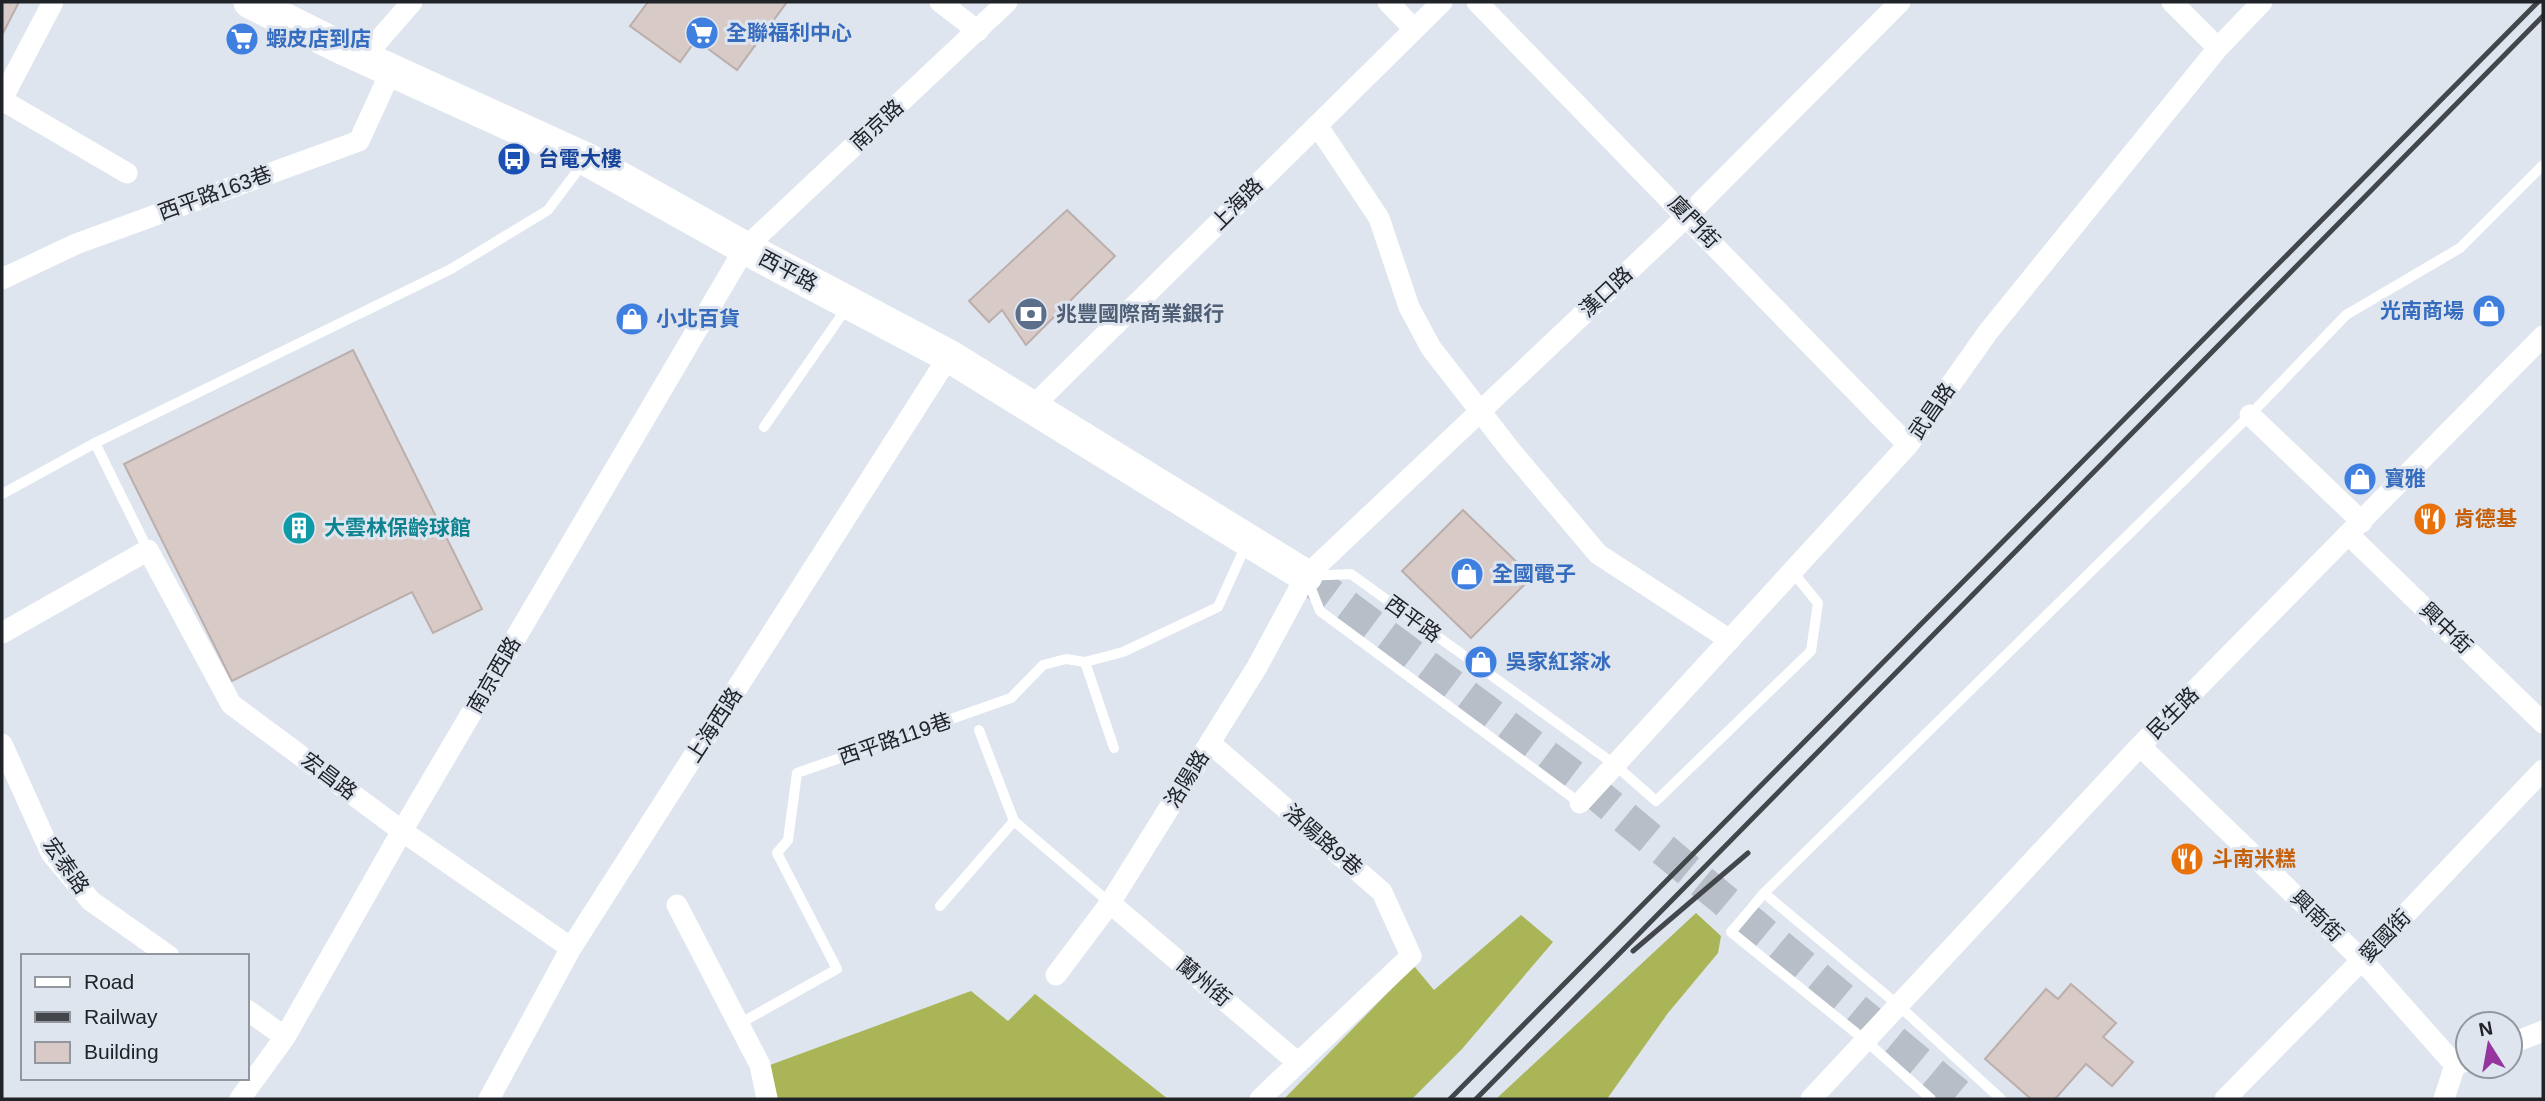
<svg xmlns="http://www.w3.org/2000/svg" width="2545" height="1101" viewBox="0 0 2545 1101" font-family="Helvetica,'Noto Sans TC',sans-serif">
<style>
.forest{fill:#a9b557}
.building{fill:#d7cac7;stroke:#bbaeab;stroke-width:2}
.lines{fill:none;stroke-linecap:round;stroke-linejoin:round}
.primary-tunnel{stroke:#b8bec7;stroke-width:33;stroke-dasharray:33 17;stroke-linecap:butt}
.lane{stroke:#fff;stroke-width:10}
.street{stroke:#fff;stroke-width:21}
.primary{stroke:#fff;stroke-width:33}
.rail{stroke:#43474c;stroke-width:5}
.labels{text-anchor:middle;stroke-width:6;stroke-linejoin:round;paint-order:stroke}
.shop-label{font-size:21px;font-weight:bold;fill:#366cbe;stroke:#dee5ef;text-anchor:start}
.street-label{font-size:21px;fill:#202327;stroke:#dee5ef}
.transit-label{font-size:21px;font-weight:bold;fill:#164399;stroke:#dee5ef;text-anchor:start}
.service-label{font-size:21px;font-weight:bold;fill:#4e5e75;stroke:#dee5ef;text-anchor:start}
.food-label{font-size:21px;font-weight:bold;fill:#c56008;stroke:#dee5ef;text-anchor:start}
.culture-label{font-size:21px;font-weight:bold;fill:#0d838f;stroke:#dee5ef;text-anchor:start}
</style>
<rect width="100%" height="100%" fill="#dee5ef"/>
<!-- forest -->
<path class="forest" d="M1696,913L1721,936L1718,953L1668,1013L1607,1099H1496Z
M1521,915L1553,942L1462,1049L1412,1099H1284L1414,966L1434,990Z
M971,991L1008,1021L1035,994L1168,1099H778L770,1065Z"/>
<!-- building -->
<path class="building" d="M2,2H19L2,35Z
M648,2H787L737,70L696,40L680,62L630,26Z
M1067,210L1115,256L1026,345L1002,310L989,322L969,301Z
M353,350L482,609L433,633L412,592L232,681L124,464Z
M1463,510L1532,577L1471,638L1402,571Z
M2071,984L2116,1023L2103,1037L2133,1062L2112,1086L2086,1064L2055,1099H2031L1985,1059L2046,989L2058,999Z"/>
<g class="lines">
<!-- primary-tunnel -->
<path class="primary-tunnel" d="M1306,576L1593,791L1963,1099"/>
<!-- lane -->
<path class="lane" d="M764,427L848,306
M95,443L148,550
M2,494L95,443L451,269L548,210L584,162
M1085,662L1114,748
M979,730L1014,821L1110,903
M1580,803L1320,611L1306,576L1351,574L1614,764L1656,801L1811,651L1818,603L1792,571
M1764,893L1898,1005L2001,1099
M940,906L1014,821
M739,1024L837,969L777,853L788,840L797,773L1011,698L1043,665L1066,659L1085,662L1123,652L1218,607L1246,545
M1931,1099L1866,1041L1731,932L1764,893L2250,415L2346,315L2460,248L2543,165"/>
<!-- street -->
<path class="street" d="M940,2L978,31
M1388,2L1414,29
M1477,2L1908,445
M2172,2L2218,48
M364,57L412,2
M2,99L53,2
M2,100L127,173
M1317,125L1379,218L1409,307L1431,348L1511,451L1598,554L1730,640
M2,279L76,244L359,141L391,71
M1032,407L1442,2
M2250,415L2362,522
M2348,534L2543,723
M2,633L148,550L231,704L402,831L571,948
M1210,743L1382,892L1411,956L1260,1099
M2,744L51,853L91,901L169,956
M2140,746L2362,960L2455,1065
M1580,803L1908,445L1988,332L2218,48L2262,2
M1110,903L1297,1062
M677,905L760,1065L767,1099
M1056,975L1110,903L1257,667L1306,576L1687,216L1900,2
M247,1010L285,1037
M2510,1044L2543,1031
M240,1099L285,1037L402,831L745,248L1007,2
M489,1099L571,948L949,356
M1811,1099L2140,746L2543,336
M2225,1099L2362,960L2543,770
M2444,1099L2455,1065L2466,1061"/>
<!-- primary -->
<path class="primary" d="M250,2L340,47L586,159L745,248L949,356L1306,576"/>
<!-- rail -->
<path class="rail" d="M1633,951L1748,853
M1450,1099L2538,2
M1476,1099L2543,16"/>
</g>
<!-- icons -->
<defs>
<symbol id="supermarket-disc" viewBox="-11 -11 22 22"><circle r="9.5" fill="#3f7fe0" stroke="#dee5ef"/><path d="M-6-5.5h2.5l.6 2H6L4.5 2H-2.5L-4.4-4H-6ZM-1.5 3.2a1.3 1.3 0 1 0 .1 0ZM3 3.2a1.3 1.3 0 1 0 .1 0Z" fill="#fff"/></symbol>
<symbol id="bus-disc" viewBox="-11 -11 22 22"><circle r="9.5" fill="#1a4fb4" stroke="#dee5ef"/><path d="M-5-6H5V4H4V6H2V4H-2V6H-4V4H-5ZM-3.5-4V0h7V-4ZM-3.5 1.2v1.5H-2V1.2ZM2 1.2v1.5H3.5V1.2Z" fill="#fff"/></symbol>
<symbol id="shop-disc" viewBox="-11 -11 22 22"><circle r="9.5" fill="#3f7fe0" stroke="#dee5ef"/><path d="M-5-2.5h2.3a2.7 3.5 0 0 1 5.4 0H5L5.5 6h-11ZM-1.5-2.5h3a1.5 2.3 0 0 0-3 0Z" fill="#fff"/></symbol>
<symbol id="bank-disc" viewBox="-11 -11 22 22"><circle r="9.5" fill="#5c6f8a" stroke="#dee5ef"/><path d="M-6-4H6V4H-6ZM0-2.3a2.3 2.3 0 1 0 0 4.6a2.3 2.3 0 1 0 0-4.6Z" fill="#fff"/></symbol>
<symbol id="restaurant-disc" viewBox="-11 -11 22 22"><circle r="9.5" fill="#e8710a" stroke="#dee5ef"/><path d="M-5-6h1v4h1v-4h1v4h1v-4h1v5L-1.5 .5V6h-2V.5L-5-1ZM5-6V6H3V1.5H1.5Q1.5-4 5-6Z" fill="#fff"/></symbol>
<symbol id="building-disc" viewBox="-11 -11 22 22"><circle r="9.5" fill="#0f9aa8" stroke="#dee5ef"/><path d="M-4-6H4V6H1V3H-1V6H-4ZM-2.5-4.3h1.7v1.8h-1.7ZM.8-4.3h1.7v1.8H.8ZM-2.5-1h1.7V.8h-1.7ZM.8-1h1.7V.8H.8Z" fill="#fff"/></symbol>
</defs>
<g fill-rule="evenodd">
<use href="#supermarket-disc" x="683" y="14" width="38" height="38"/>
<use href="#supermarket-disc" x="223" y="20" width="38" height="38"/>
<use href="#bus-disc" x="495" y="140" width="38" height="38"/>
<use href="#shop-disc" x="2470" y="292" width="38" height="38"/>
<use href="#bank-disc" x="1012" y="295" width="38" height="38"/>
<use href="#shop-disc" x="613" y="300" width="38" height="38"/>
<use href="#shop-disc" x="2341" y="460" width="38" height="38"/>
<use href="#restaurant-disc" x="2411" y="500" width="38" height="38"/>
<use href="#building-disc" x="280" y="509" width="38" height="38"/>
<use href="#shop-disc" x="1448" y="555" width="38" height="38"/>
<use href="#shop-disc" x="1462" y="643" width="38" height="38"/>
<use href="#restaurant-disc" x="2168" y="840" width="38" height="38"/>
</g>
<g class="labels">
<!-- shop labels -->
<g class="shop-label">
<text x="726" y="40">全聯福利中心</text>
<text x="266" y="46">蝦皮店到店</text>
<text x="2464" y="318" text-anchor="end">光南商場</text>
<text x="656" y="326">小北百貨</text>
<text x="2384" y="486">寶雅</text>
<text x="1492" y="581">全國電子</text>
<text x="1506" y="669">吳家紅茶冰</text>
</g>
<!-- street labels -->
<g class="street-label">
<text transform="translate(877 125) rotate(-43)" y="7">南京路</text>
<text transform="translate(215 193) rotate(-20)" y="7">西平路163巷</text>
<text transform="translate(1237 204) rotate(-45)" y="7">上海路</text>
<text transform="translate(1694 222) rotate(46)" y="7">廈門街</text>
<text transform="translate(788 271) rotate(28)" y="7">西平路</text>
<text transform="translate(1606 292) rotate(-43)" y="7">漢口路</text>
<text transform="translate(1932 411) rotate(-55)" y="7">武昌路</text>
<text transform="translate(1413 619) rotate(36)" y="7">西平路</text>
<text transform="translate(2446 628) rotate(44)" y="7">興中街</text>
<text transform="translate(494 675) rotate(-60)" y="7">南京西路</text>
<text transform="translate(2173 713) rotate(-45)" y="7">民生路</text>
<text transform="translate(714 725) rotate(-57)" y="7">上海西路</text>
<text transform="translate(895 739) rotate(-19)" y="7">西平路119巷</text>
<text transform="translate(329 776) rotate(37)" y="7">宏昌路</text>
<text transform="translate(1187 779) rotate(-58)" y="7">洛陽路</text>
<text transform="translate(1323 840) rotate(41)" y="7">洛陽路9巷</text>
<text transform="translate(66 866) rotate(55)" y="7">宏泰路</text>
<text transform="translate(2317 916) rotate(44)" y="7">興南街</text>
<text transform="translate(2385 936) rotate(-46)" y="7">愛國街</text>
<text transform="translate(1204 982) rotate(40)" y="7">蘭州街</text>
</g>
<!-- transit labels -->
<g class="transit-label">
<text x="538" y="166">台電大樓</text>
</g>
<!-- service labels -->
<g class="service-label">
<text x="1056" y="321">兆豐國際商業銀行</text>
</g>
<!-- food labels -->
<g class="food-label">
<text x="2454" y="526">肯德基</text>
<text x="2212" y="866">斗南米糕</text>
</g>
<!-- culture labels -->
<g class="culture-label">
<text x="324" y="535">大雲林保齡球館</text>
</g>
</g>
<!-- border -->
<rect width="2545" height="1101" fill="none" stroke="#202327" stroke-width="7"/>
<!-- legend -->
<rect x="21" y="954" width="228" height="126" fill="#dee5ef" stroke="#92979f" stroke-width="2"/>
<rect x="35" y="977" width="35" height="10" fill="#ffffff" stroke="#92979f" stroke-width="2"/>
<text x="84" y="989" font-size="21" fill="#202327">Road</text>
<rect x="35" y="1012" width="35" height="10" fill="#43474c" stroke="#92979f" stroke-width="2"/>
<text x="84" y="1024" font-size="21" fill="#202327">Railway</text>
<rect x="35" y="1042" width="35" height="21" fill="#d7cac7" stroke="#92979f" stroke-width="2"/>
<text x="84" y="1059" font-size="21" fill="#202327">Building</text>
<!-- north arrow -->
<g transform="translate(2489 1045) rotate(349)"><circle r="33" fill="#dee5ef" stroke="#92979f" stroke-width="2"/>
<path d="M0-5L12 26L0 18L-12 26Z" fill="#95369f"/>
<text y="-10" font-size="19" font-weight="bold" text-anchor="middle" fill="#202327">N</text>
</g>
</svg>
